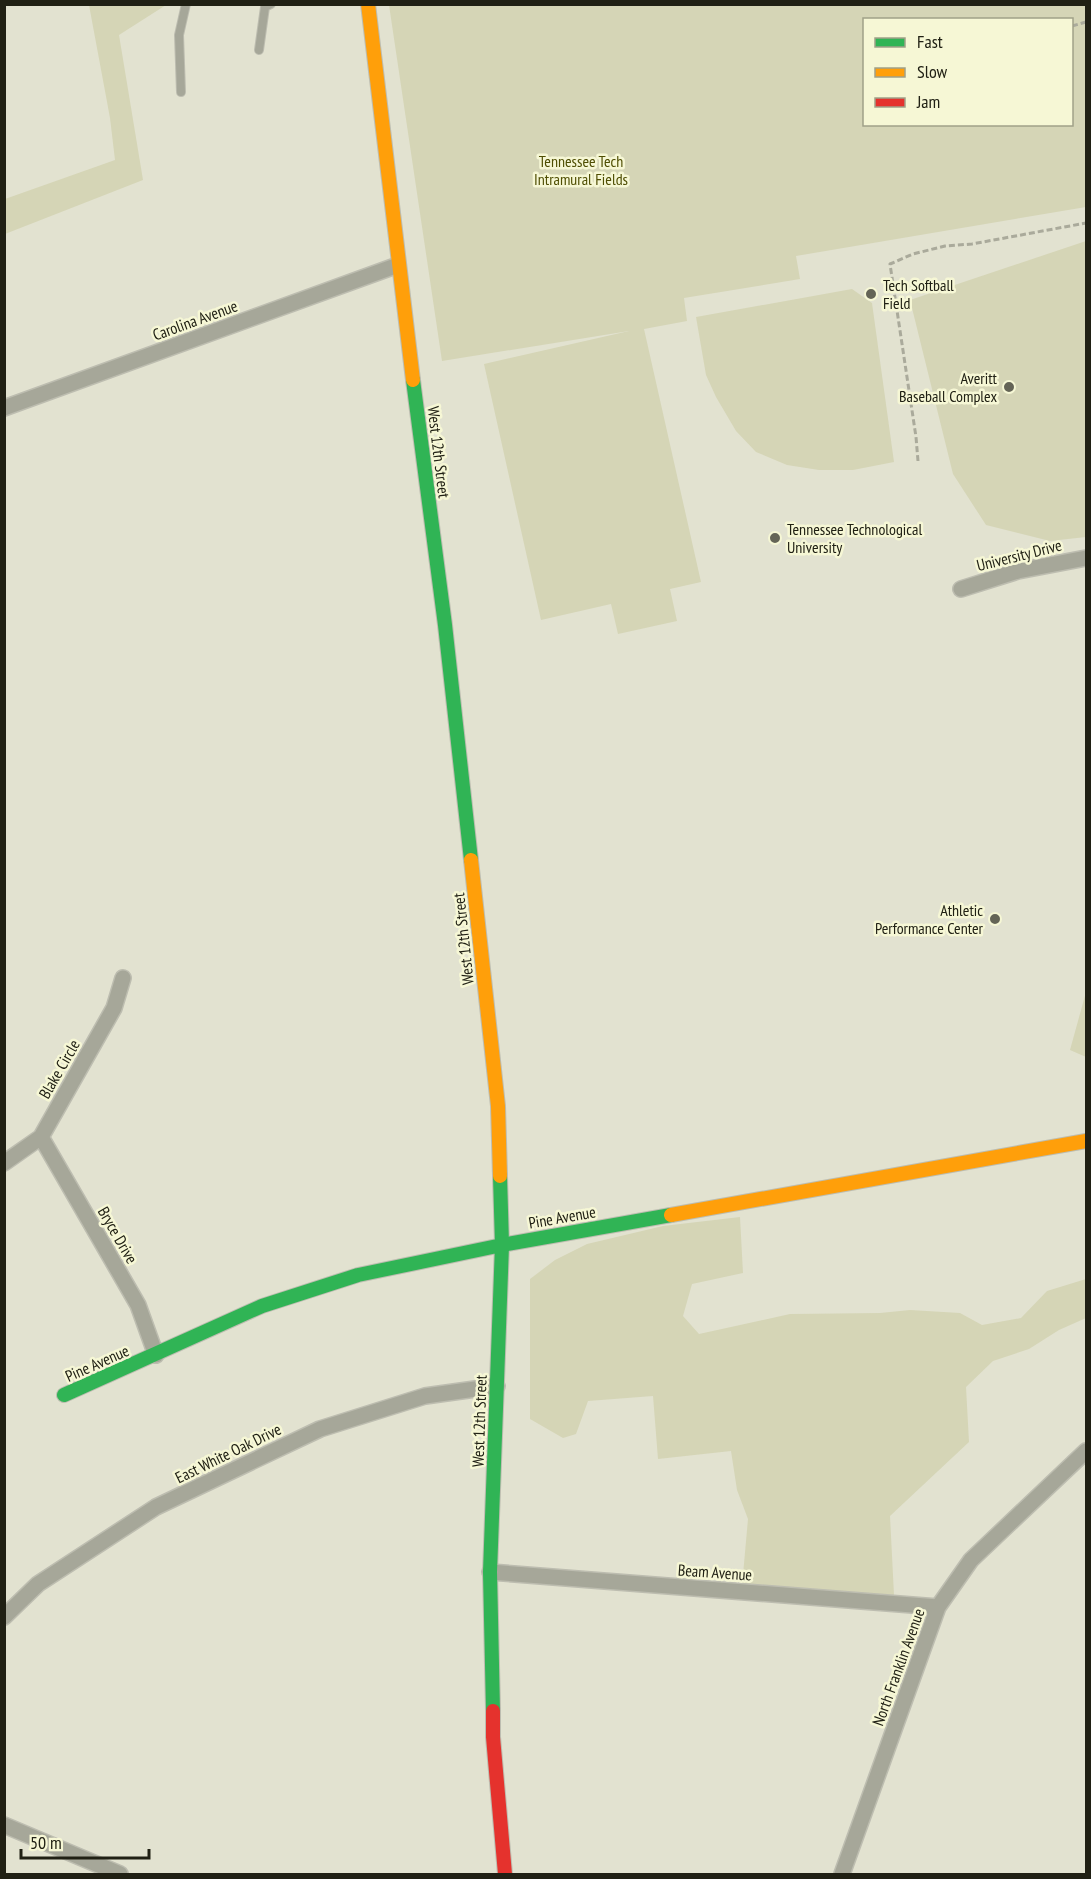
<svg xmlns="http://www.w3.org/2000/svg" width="1091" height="1879" viewBox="0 0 1091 1879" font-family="'PT Sans Narrow',sans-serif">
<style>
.green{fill:#d5d5b6;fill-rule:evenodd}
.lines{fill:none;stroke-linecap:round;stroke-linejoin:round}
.lane-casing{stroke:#bdbdb0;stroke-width:10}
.street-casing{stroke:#bdbdb0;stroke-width:18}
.fast-casing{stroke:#bdbdb0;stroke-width:16}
.slow-casing{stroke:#bdbdb0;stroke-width:16}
.jam-casing{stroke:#bdbdb0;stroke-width:16}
.path{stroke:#aaaa9b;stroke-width:3;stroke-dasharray:6 3;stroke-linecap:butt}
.lane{stroke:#a6a799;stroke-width:8}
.street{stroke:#a6a799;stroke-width:15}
.fast{stroke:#30b455;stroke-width:14}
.slow{stroke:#ff9f0a;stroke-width:14}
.jam{stroke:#e5322d;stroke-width:14}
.poi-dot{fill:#646456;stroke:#f6f7d5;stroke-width:2}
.labels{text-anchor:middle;stroke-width:5;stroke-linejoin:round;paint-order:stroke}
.park-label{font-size:16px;fill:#4f4e03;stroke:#f6f7d5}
.poi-label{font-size:16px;fill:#202014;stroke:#f6f7d5;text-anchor:start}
.street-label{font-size:16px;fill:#202014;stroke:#f6f7d5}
</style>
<rect width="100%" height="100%" fill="#e2e2d0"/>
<!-- green -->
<path class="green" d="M89,5H166L119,35L143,180L5,234V199L115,160L110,118Z
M389,5H1086V207L796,256L800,279L684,298L687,321L644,329L701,582L670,589L677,621L618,634L611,604L541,620L484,364L629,331L442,361ZM864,20H1072V124H864Z
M1086,241V537L1050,541L986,525L953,474L910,300Z
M852,289L872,303L894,462L853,470H819L787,465L756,452L736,431L716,397L706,375L696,317Z
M1086,992V1057L1070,1050Z
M740,1217L743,1273L692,1284L683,1316L699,1334L790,1314L880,1313L910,1310L960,1313L982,1325L1021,1318L1047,1291L1086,1279V1318L1059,1330L1029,1349L993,1361L966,1387L969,1442L890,1516L894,1595L742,1586L748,1519L737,1490L731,1451L658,1459L653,1396L588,1401L576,1434L563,1438L530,1419V1279L555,1260L587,1244L663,1226Z"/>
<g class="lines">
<defs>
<path id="lane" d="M259,50L265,7L271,4
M181,92L179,35L186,4"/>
<path id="street" d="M4,408L398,265
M961,589L1018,571L1086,558
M41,1137L138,1305L156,1355
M4,1163L41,1137L114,1008L123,978
M490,1572L938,1607
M4,1617L38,1584L156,1507L320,1429L425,1396L497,1386
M4,1825L120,1874
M842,1874L938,1607L971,1560L1086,1451"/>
<path id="fast" d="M413,380L445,625L471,860
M64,1395L262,1306L358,1275L502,1245L671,1215
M493,1711L490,1572L502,1245L500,1176"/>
<path id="slow" d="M368,4L413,380
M471,860L498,1106L500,1176
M671,1215L1086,1141"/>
<path id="jam" d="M493,1711V1737L505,1874"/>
</defs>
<!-- lane casing -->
<use href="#lane" class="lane-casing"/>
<!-- street casing -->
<use href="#street" class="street-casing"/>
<!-- fast casing -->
<use href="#fast" class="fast-casing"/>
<!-- slow casing -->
<use href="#slow" class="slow-casing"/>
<!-- jam casing -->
<use href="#jam" class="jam-casing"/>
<!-- path -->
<path class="path" d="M1072,26L1086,22
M918,461L916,437L890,264L913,254L945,246L972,244L1086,223"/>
<!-- lane -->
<use href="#lane" class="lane"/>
<!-- street -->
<use href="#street" class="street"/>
<!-- fast -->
<use href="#fast" class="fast"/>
<!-- slow -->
<use href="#slow" class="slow"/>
<!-- jam -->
<use href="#jam" class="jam"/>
</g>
<!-- markers -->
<g class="poi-dot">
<circle cx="871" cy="294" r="6"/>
<circle cx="1009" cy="387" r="6"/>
<circle cx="775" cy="538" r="6"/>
<circle cx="995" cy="919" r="6"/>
</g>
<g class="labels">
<!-- park labels -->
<g class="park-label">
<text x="581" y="167">Tennessee Tech<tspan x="581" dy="18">Intramural Fields</tspan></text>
</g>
<!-- poi labels -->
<g class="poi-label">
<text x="883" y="291">Tech Softball<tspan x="883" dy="18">Field</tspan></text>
<text x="997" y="384" text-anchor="end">Averitt<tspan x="997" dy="18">Baseball Complex</tspan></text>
<text x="787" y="535">Tennessee Technological<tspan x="787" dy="18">University</tspan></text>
<text x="983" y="916" text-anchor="end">Athletic<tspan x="983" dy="18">Performance Center</tspan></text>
</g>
<!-- street labels -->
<g class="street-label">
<text transform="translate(195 320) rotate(-20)" y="6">Carolina Avenue</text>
<text transform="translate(439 452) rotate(83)" y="6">West 12th Street</text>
<text transform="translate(1019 555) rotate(-14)" y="6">University Drive</text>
<text transform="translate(463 939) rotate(-96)" y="6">West 12th Street</text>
<text transform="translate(59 1069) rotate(-60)" y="6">Blake Circle</text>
<text transform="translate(562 1217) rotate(-10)" y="6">Pine Avenue</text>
<text transform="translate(118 1235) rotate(60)" y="6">Bryce Drive</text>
<text transform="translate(97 1363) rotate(-24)" y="6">Pine Avenue</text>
<text transform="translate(479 1421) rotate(-88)" y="6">West 12th Street</text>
<text transform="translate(228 1453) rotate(-26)" y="6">East White Oak Drive</text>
<text transform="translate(715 1572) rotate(4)" y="6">Beam Avenue</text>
<text transform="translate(898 1667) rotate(-70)" y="6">North Franklin Avenue</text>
</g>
</g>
<!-- border -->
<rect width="1091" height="1879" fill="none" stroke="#202014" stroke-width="12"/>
<!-- legend -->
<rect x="863" y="18" width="210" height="108" fill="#f6f7d5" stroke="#a0a188" stroke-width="1.5"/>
<rect x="875" y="38" width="30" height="9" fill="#30b455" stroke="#a0a188" stroke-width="1.5"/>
<text x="917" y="48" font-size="18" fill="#202014">Fast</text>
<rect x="875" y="68" width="30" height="9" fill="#ff9f0a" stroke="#a0a188" stroke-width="1.5"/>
<text x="917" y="78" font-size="18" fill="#202014">Slow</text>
<rect x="875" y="98" width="30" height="9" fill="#e5322d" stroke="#a0a188" stroke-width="1.5"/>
<text x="917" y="108" font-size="18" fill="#202014">Jam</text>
<!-- scale -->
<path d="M21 1849v9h128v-9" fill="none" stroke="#202014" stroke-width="3"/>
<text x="30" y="1849" font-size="18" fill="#202014" stroke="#f6f7d5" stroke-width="4.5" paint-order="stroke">50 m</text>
</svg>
